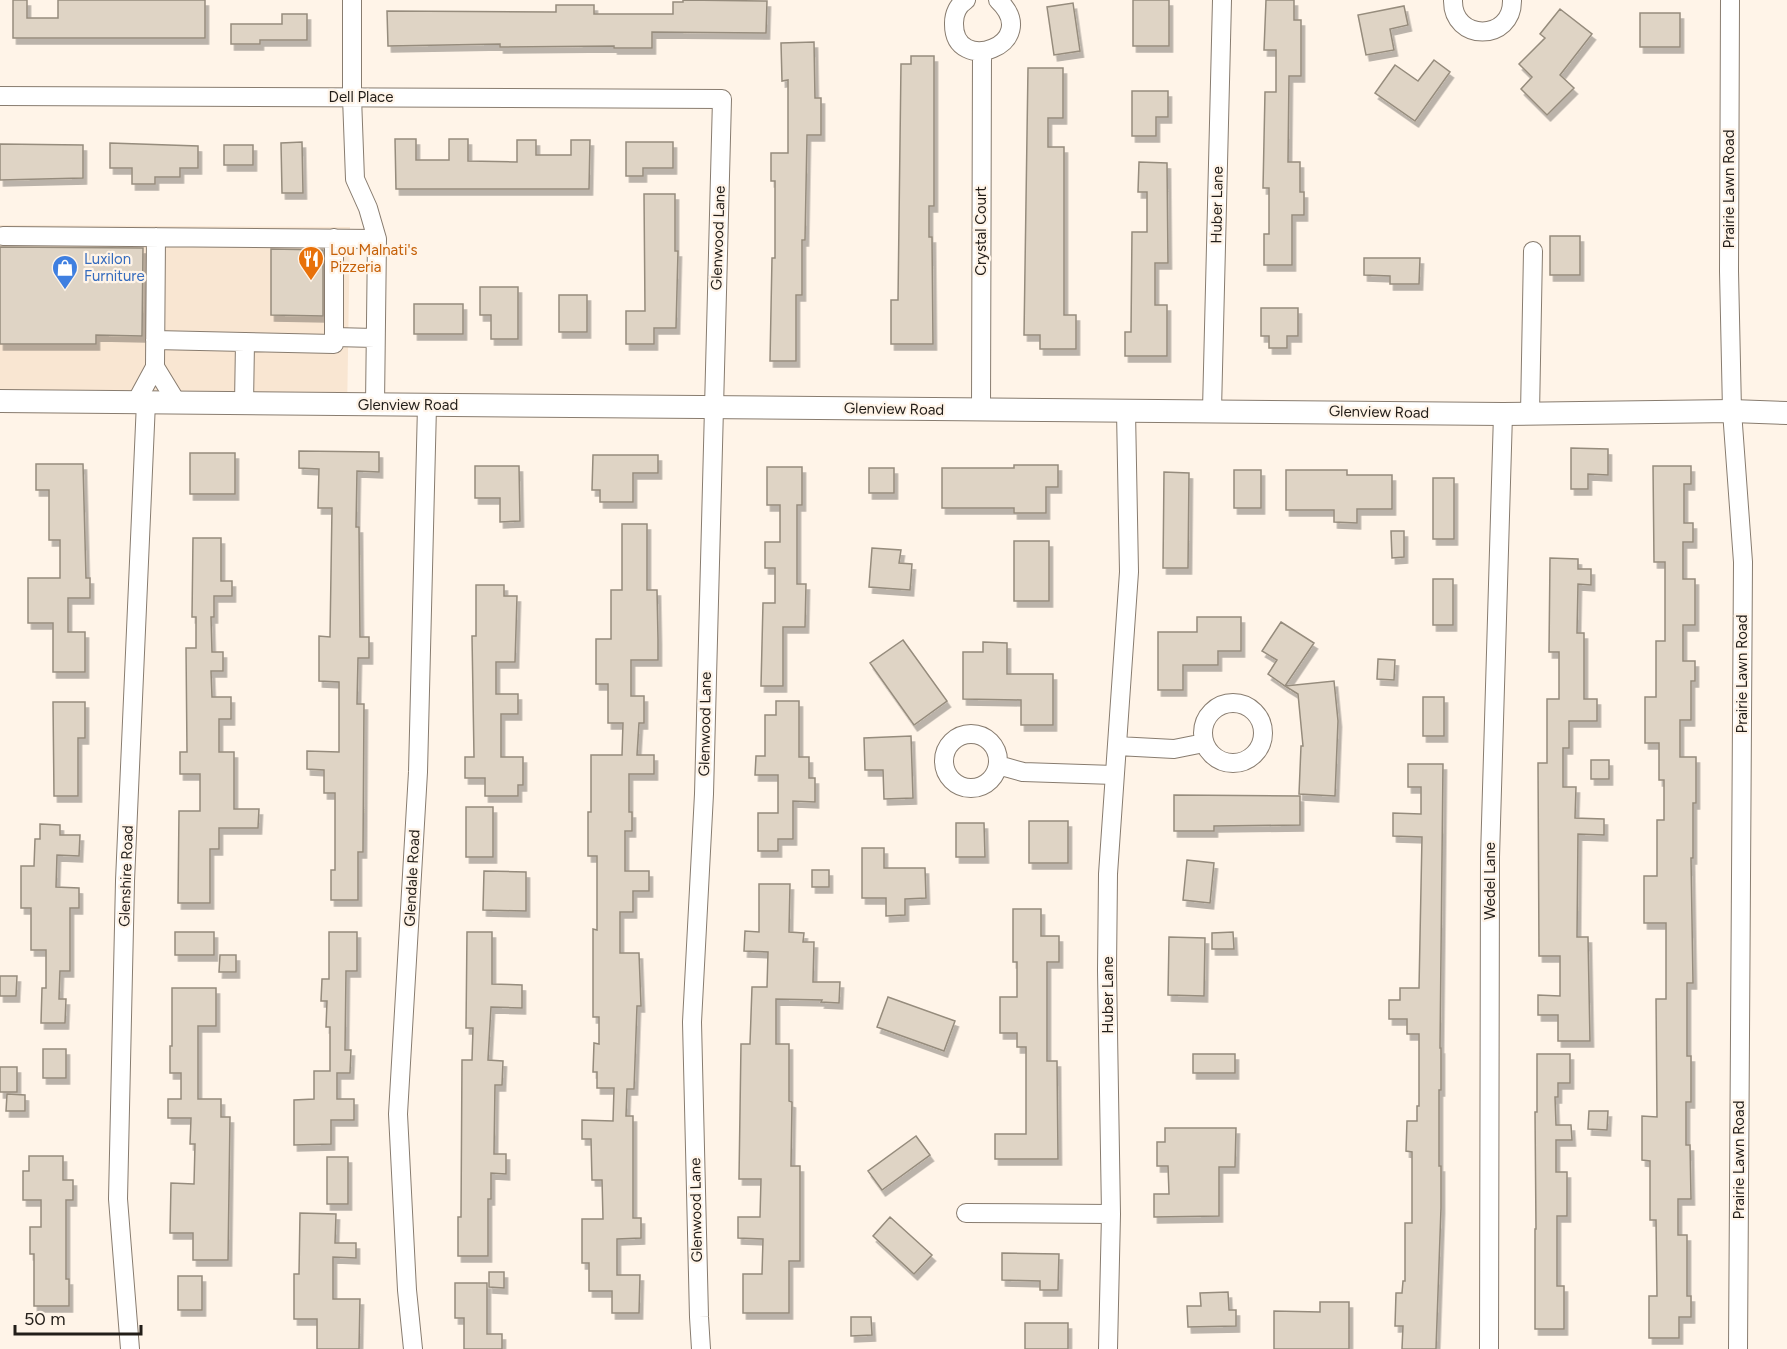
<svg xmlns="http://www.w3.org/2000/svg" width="1787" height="1349" viewBox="0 0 1787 1349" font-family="Figtree,sans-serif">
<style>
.built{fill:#f9e6d2}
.building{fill:#dfd4c5;stroke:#968c7d;stroke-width:1.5;filter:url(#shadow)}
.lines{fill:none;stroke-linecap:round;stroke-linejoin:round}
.minor-casing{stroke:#887c6f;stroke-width:20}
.major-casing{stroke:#887c6f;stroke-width:24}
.minor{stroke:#fff;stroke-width:18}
.major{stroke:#fff;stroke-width:22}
.labels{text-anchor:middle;stroke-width:4.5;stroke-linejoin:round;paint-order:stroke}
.street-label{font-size:15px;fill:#231e19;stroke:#fff4e8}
.food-label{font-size:15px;fill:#c56008;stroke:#fff4e8;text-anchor:start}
.shop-label{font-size:15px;fill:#366cbe;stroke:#fff4e8;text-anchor:start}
</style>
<defs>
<filter id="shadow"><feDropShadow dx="3.5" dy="6" stdDeviation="0" flood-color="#0004"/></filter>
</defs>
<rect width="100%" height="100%" fill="#fff4e8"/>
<!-- built -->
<path class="built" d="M0,225L350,227L347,415L0,413Z"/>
<!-- building -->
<path class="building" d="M13,0H27V18H58V0H205V38H13Z
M683,0L767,1L766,33L652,32V48H614V46L500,47V44L388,46L387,11L556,12V5H594V14H673V2H683Z
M1133,0H1169V46H1133Z
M1266,0H1294V20H1301V76H1289L1288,162H1300V192H1304V215H1292V265H1264V234H1269V188H1263L1265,92H1276V50H1264Z
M1073,3L1080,51L1054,55L1047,7Z
M1404,6L1408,25L1390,29L1394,50L1366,55L1358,15Z
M1560,9L1592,34L1560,75L1574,88L1547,115L1521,89L1532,77L1519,64L1545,38L1540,34Z
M1640,13H1680V47H1640Z
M282,14H307V40H260V44H231V24H282Z
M814,42L815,98H821V135H807L805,240H802V295H796V361H770L772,258H775V181H771V153H788V80L782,81L781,43Z
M911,56H934V206H929V237H932L933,344H891V300H898L901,64H911Z
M1434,60L1450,72L1415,121L1375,93L1395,65L1418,81Z
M1028,68H1063V118H1048V147H1064V315H1076V349H1040V335H1024Z
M1132,91H1168V117H1156V136H1132Z
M395,139H416V160H449V139H468V161L517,162V140H536V155H571V140H590L589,189H396Z
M302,142L303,193H282L281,143Z
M626,142H673V168H643V176H626Z
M110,143L198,146V168H180V177H155V184H132V168H110Z
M0,144L83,145V178L0,180Z
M224,145H253V165H224Z
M1139,162L1167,163L1168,263H1155V305H1167V356H1125V332H1131L1132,232H1147V192H1138Z
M644,194H675V251H678L676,328H654V344H626V311H645Z
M1550,236H1580V275H1550Z
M0,247L143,248L142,336L96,335V344H0Z
M271,249L323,250V316L271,315Z
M1364,258H1420L1419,284H1390V276L1364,275Z
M480,287H518V339H491V315H480Z
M559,295H587V332H559Z
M414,304H463V334H414Z
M1261,308H1298V336H1287V348H1269V336H1261Z
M1571,448L1608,449V475L1588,474V489H1571Z
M299,451L379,452V472L357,471L356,527H359L360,637H369V658H358L357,704H364L363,852H358V900H331V870H335V793H324V770L307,769V751L339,752V682L319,681V636L330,637L332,508H318L319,469L299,468Z
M190,453H235V494H190Z
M593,455H658V473H633V502H600V490H592Z
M36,464H83L86,578H90V598H68V632H85V672H53V623H28V578H60V540H49V490H36Z
M1014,465H1058V487H1046V513H1014V508H942V468H1014Z
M475,466H519L520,521L500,522V498H475Z
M1653,466H1691V484H1684V523H1693V542H1683V579H1695V625H1683V661H1695V681H1691V720H1680V757H1696V803H1693V858H1691L1693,983H1687V1056H1691V1102H1686V1145H1690L1691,1199H1678V1235H1687V1296H1691V1317H1679V1338H1649V1296H1657L1656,1220H1650V1161L1642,1160V1116L1657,1117L1656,999H1666V923H1644V876H1657V820H1664V780H1659V743H1645V697H1656V641H1665V562H1654Z
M767,467H802V505H797V584H806L805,627H783V686H761L763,603H775V568H765V542H780V505H767Z
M869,468H894V493H869Z
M1234,470H1261V508H1234Z
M1286,470H1347V475H1392V509H1357V523L1334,522V510H1286Z
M1164,472L1189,473L1188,568H1163Z
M1433,478H1454V539H1433Z
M622,524H647V590H657L658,639V660H631V696H644V723H639L637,755H654V774H629V812H632V831H625V871H649V891H633V912H620V953H639L641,1006H637L634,1089H627L626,1116H633V1218H641V1238L617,1239V1275H640L639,1313H612V1291H589V1263H582V1219H603L602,1180H592L591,1139H582V1120L613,1121L614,1088H597V1072H593L594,1043L599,1044V1017H593V929L597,930V856H588V812H591V755H622L623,723H608V684H596V639H611V590H622Z
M1391,531H1404V557L1392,558Z
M193,538H221V581H232V596H214V617H211L212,652H223V671H211L212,697H231V719H219V752H234V809H259L258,828H219V849H210V903H178L179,811H200V774H180V752H187L186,648H196V617H192Z
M1014,541H1049V601H1014Z
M872,548L901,550L899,563L912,564L910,590L869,587Z
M1550,558L1578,559V569H1591V585L1578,584L1577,633H1584V699H1597V721H1569V748H1563V787H1576L1575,818L1604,819V835L1578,834L1577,937H1588L1590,1041H1558V1015H1538V995L1560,996V956H1539L1538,763H1547V699H1559V652H1549Z
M1433,579H1453V625H1433Z
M476,585H504V596H517L515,662H496V694H518V714H501V757H523V785H518V796H485V778H465V757H474L472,636H476Z
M1197,617H1241V651H1218V665H1183V690H1158V632H1197Z
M1281,622L1314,643L1285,686L1268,674L1277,660L1262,651Z
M903,640L947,701L914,725L870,663Z
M983,642L1007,643V674H1053V725H1021V700L963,699V652H983Z
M1378,659L1395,660L1394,680L1377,679Z
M1334,681L1338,721L1335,796L1299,794L1301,746H1303L1298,694L1285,686Z
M1423,697H1444V736H1423Z
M776,701H799V757H809V778H815V802L793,801V839H778V851H758V813H778V775H755L756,756H765V715H776Z
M53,702H85V738H78V796H54Z
M911,736L913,798L884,799L883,770H865L864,738Z
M1591,760H1609V779H1591Z
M1408,764H1443L1440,1048H1441V1090H1439V1166H1441V1208L1436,1349H1402L1403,1326H1395L1396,1293H1402L1403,1281H1405V1223H1412V1152L1406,1151L1407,1121H1417V1106H1419V1034H1407V1019H1389V1000H1400V988H1419L1422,837L1393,836V813L1421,814V787H1408Z
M1174,795L1300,796V825L1214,826V831H1174Z
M466,807H493V857H466Z
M1029,821H1068V863H1029Z
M956,823H984L985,857H956Z
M40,824L60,825V835H80L79,856L57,855L56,887L79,888V908H70V971H60L59,999H66L65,1023H41L42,988H46V950H31V908H21V866H34L35,839H40Z
M862,848H884V868H925L926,898L905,899V915L886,916V898H862Z
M1187,860L1214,863L1210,903L1183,900Z
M812,870H829V887H812Z
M484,871L526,872V911L483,910Z
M759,884H790L789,932L804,933L803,942H814L813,982H840L839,1003L821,1002L822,1000L776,999V1044H789V1101L792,1102L791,1166H800V1261H789V1313H743V1274H762L763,1239L738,1238V1217H760L761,1179H739L741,1044H750L752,987H767L768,952L744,951L745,931L759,932Z
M1013,909H1041V936H1059V962H1047V1061H1057L1058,1159H995V1134H1026V1047H1017V1033H1000V997H1017V962H1013Z
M175,932H214V955H175Z
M329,932H357V971H346L345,1050H351L350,1073H337V1099H354V1120H331V1144L294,1145V1100L314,1099V1071H330V1027H326L327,1001H321L322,979H329Z
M467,932H492V984L522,985V1008L491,1007L488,1060L503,1061L502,1085H495L494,1154H506V1174L491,1173V1199H488V1256H458V1217H461L462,1060H472L473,1028H466Z
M1233,932L1234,949H1212V933Z
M1169,937L1205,938L1204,996L1168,995Z
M220,955H236V972H219Z
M0,976H17L16,996H0Z
M172,988H216V1026H198V1099H221V1117H230L228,1260H193V1233H170L171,1183L194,1184L195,1144H190L191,1118H168V1099H181V1073H170V1046H172Z
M888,997L955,1021L944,1051L877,1027Z
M43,1049H66V1078H43Z
M1193,1054H1235V1073H1193Z
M1537,1054H1570V1083H1558V1097H1555L1556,1125H1571L1572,1140H1556V1172H1567V1216H1557V1286H1564V1329H1535V1229H1536L1535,1112H1537Z
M0,1067H17V1092H0Z
M7,1094L25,1095V1111H6Z
M1589,1111H1608L1607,1130L1588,1129Z
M1165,1128H1236L1235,1167H1219V1216L1154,1217V1194H1169L1168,1166H1157V1142H1165Z
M916,1136L930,1155L882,1190L868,1171Z
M29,1156H63V1180H73V1200H66V1279H69V1306H34V1254H30V1227H41V1200H23V1171H29Z
M327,1157H348V1204H327Z
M300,1213L336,1214L335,1243H356V1258L333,1257V1299H360L359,1349H317V1319H294V1274H299Z
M890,1217L932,1255L914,1274L873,1236Z
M1002,1253L1059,1254L1058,1290H1040V1281L1002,1280Z
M489,1272H504V1288L489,1287Z
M178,1276H202V1310H178Z
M455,1283H487V1334H502V1349H464V1318H455Z
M1228,1292L1229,1310H1236V1326L1188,1327L1187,1306H1201L1200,1293Z
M1320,1302H1349V1349H1274V1311L1320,1312Z
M851,1317H871L872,1335L851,1336Z
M1025,1323H1068V1349H1025Z"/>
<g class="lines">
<defs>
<path id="minor" d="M352,0V97L355,179L368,208L377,239L375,405
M966,0C958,5 954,14 954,23C953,77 1044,44 998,0
M1453,0C1452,42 1513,42 1512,0
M1730,0L1729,271L1732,411L1743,562L1738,1349
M0,96L722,99L704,794L692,1022L699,1317L701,1349
M3,236L377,239
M334,337L375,338
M155,340L334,344V238
M155,367L177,403
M136,402L155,367L156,237
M244,404L245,342
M981,410L982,52
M1212,410L1222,0
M1530,414L1533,251
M1203 733a30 30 0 1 1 60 0a30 30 0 1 1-60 0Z
M944 761a27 27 0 1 1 54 0a27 27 0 1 1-54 0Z
M1117,746L1174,749L1204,743
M998,765L1023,772L1114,775
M966,1213L1111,1214
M130,1349L118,1199L125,881L146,402
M413,1349L407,1290L398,1114L418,772L427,406
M1108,1349L1111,1214L1107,970L1108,874L1129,572L1126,411
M1489,1349L1490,857L1503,414"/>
<path id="major" d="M0,401L1503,414L1732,411L1787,413"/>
</defs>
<!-- minor casing -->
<use href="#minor" class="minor-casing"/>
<!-- major casing -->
<use href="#major" class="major-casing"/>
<!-- minor -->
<use href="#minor" class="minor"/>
<!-- major -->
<use href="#major" class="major"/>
</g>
<!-- icons -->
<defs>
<symbol id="restaurant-pin" viewBox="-11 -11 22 30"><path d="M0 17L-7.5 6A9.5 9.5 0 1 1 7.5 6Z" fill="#e8710a" stroke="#fff4e8"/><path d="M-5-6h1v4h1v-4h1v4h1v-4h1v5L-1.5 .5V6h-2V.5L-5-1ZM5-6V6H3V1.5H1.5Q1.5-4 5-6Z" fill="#fff"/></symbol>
<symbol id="shop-pin" viewBox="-11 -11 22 30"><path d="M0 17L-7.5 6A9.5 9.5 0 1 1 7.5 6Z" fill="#3f7fe0" stroke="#fff4e8"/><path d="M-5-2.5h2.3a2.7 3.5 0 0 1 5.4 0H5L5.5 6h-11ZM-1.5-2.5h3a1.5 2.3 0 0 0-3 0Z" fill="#fff"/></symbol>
</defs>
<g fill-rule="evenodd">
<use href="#restaurant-pin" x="296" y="244" width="30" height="40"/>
<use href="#shop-pin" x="50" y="253" width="30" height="40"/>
</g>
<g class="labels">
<!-- street labels -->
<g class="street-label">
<text x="361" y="102">Dell Place</text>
<text transform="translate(1729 189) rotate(-90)" y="5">Prairie Lawn Road</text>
<text transform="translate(1217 205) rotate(-89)" y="5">Huber Lane</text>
<text transform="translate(981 231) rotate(-90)" y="5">Crystal Court</text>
<text transform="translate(718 238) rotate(-88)" y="5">Glenwood Lane</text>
<text x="408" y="410">Glenview Road</text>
<text transform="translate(894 409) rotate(1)" y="5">Glenview Road</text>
<text transform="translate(1379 412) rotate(1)" y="5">Glenview Road</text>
<text transform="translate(1742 674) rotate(-90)" y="5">Prairie Lawn Road</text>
<text transform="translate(705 724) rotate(-89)" y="5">Glenwood Lane</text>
<text transform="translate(126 876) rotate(-88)" y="5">Glenshire Road</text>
<text transform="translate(412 878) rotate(-87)" y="5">Glendale Road</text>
<text transform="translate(1490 881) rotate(-90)" y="5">Wedel Lane</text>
<text transform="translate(1108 995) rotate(-90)" y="5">Huber Lane</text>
<text transform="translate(1739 1160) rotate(-90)" y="5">Prairie Lawn Road</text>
<text transform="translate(696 1210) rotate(-91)" y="5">Glenwood Lane</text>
</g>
<!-- food labels -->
<g class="food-label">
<text x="330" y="255">Lou Malnati's<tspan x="330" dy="17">Pizzeria</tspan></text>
</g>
<!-- shop labels -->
<g class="shop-label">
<text x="84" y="264">Luxilon<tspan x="84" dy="17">Furniture</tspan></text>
</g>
</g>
<!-- scale -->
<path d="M15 1325v9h126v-9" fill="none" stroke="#231e19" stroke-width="3"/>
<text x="24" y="1325" font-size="18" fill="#231e19" stroke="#fff4e8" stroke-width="4.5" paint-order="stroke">50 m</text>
</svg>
